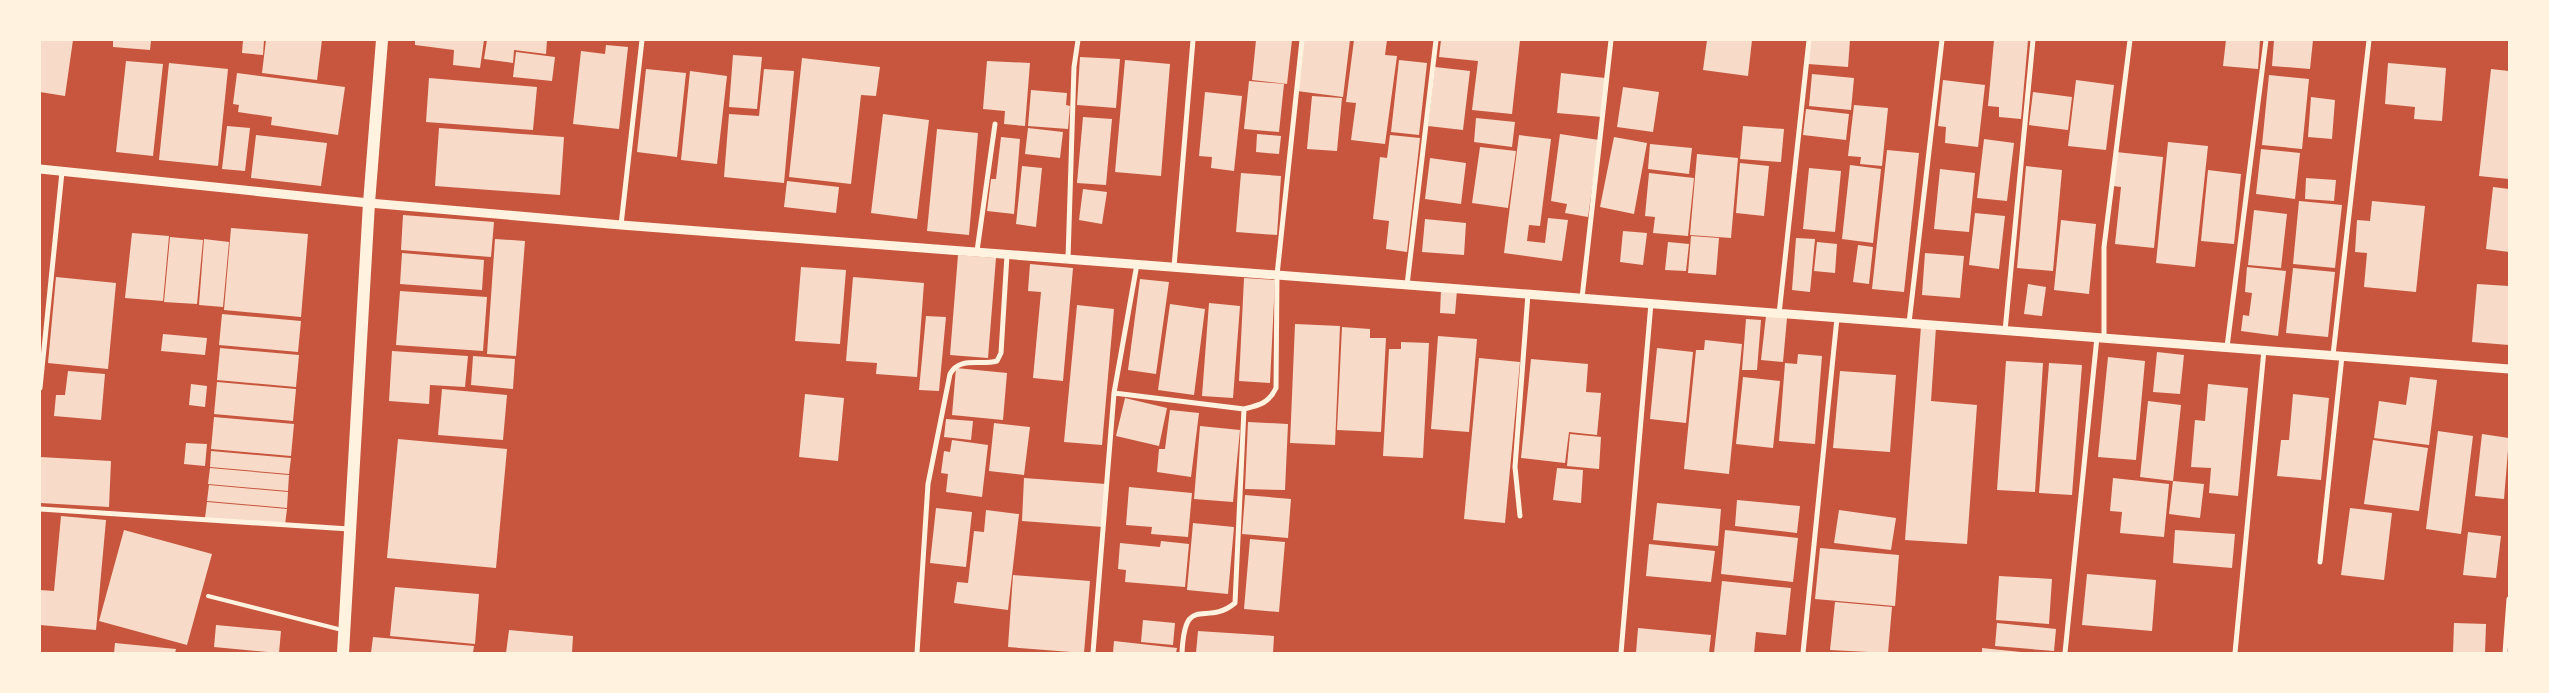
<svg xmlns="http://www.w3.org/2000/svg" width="2549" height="693" viewBox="0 0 2549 693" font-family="'Fira Sans Condensed',sans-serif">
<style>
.building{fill:#f7dbc8}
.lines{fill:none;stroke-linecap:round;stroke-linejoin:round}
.service{stroke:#fff3e0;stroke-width:4}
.minor{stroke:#fff3e0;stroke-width:5}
.tertiary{stroke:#fff3e0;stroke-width:9}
.primary{stroke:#fff3e0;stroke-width:12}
</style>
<rect width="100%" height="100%" fill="#c8553d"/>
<!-- building -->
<path class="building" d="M40,40H73L65,96L40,92Z
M113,40H151L150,50L113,47Z
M243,40H264L263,55L242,53Z
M266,40H322L317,80L262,73Z
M415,40H484L480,68L453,65L454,50L415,45Z
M487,40H547L546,54L514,50L513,63L484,59Z
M1256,40H1292L1287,84L1252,80Z
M1303,40H1350L1343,97L1297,91Z
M1354,40H1387L1385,55L1397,56L1385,144L1351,140L1356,103L1346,102Z
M1441,40H1520L1512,114L1472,110L1478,61L1439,57Z
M1707,40H1752L1748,76L1703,70Z
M1810,40H1850L1848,67L1808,64Z
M1994,40H2028L2021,119L1999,117V107L1988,106Z
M2226,40H2260L2258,69L2223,66Z
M2274,40H2313L2310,69L2272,66Z
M606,45L628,47L619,129L573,124L581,51L605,54Z
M516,52L555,57L552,81L513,77Z
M733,55L762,57L757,109L729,107Z
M1080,57L1120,59L1116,108L1077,105Z
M802,58L880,67L876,96L861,95L851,184L789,177Z
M1125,60L1170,64L1161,176L1115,172Z
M1399,60L1427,63L1419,135L1391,132Z
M126,61L163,64L153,156L116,152Z
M987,61L1030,63L1025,126L1004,124L1005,111L983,109Z
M169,63L228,69L218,166L159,160Z
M2388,63L2446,68L2442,121L2414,119L2415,107L2385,104Z
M1435,67L1470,71L1463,130L1428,126Z
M646,69L686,73L677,157L637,152Z
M764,69L794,71L784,183L724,177L729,114L759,116Z
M2491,69L2509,71V179L2479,176Z
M690,71L727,76L717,164L681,160Z
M237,73L345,87L338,135L271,125L272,117L238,112L239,105L233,104Z
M1561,73L1605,78L1602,117L1557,113Z
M1812,74L1854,78L1851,110L1809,106Z
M2269,75L2309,79L2302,149L2262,145Z
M429,78L537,87L533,130L426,122Z
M1943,80L1985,85L1978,147L1945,143L1946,127L1938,126Z
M2076,80L2114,85L2106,150L2068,146Z
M1249,81L1284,84L1279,132L1244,129Z
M1623,87L1659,92L1653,132L1617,127Z
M1031,90L1067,93L1066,105L1070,106L1068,129L1028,126Z
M1205,92L1242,96L1234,171L1211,168L1212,157L1199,156Z
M2033,92L2072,97L2068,130L2029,125Z
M1312,96L1342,98L1337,151L1307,149Z
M2311,97L2335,100L2332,139L2308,137Z
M1854,105L1888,108L1882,166L1860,164L1861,157L1848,156Z
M1806,109L1849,114L1846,140L1803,135Z
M883,114L929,120L917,219L871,213Z
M1083,117L1112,119L1106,185L1077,183Z
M1476,118L1515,122L1512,147L1474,142Z
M227,126L250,128L245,171L222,169Z
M1743,126L1784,129L1781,162L1740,159Z
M439,128L564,137L560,195L435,186Z
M1028,128L1063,132L1060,158L1025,154Z
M937,129L978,133L969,235L927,231Z
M1257,134L1281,136L1279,154L1256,152Z
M1560,134L1599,140L1588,217L1565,213L1567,204L1551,201Z
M256,135L327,143L321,186L251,178Z
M1390,135L1420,138L1407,252L1386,249L1389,221L1373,219L1380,157L1387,158Z
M1519,135L1551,139L1540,226L1529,225L1527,241L1545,243L1548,218L1568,220L1562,261L1504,253Z
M1001,137L1020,139L1014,214L987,211L991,179H996Z
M1614,137L1647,143L1634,214L1600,207Z
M1984,139L2014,143L2007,201L1977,198Z
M2168,142L2208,146L2195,267L2156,263Z
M1650,144L1692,148L1689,174L1648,169Z
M1480,147L1516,151L1508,208L1472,203Z
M2261,149L2300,153L2295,199L2256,194Z
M1887,150L1919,153L1904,292L1872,289Z
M2116,152L2163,157L2154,248L2115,244L2121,187L2113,186Z
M1697,154L1738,158L1731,238L1690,235Z
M1430,158L1466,163L1461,204L1425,199Z
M1740,163L1769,166L1764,216L1736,213Z
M1850,165L1881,169L1873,243L1842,239Z
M1022,166L1042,168L1036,227L1016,224Z
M2026,166L2062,170L2053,271L2017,268Z
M1809,168L1841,171L1835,232L1803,229Z
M1940,169L1975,173L1969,232L1934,229Z
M2208,170L2241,174L2234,244L2201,241Z
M1241,173L1281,176L1277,235L1236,232Z
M1649,173L1694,178L1688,236L1653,233L1655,217L1645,216Z
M2306,178L2336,180L2334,201L2305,199Z
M787,181L839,187L836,213L784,207Z
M2493,187L2509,189V252L2486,249Z
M1083,189L1107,192L1102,224L1079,220Z
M2299,201L2342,205L2335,268L2293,264Z
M2372,201L2425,206L2416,292L2364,287L2367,253L2355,252L2357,220L2370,221Z
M2254,210L2287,214L2281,268L2248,265Z
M1975,213L2005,216L1999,269L1969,265Z
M403,215L494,222L491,257L401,250Z
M1425,219L1466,223L1464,255L1422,252Z
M2061,220L2096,224L2089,294L2054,290Z
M231,228L308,234L301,317L224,310Z
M1623,231L1647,233L1643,265L1620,262Z
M132,233L169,236L163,301L125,298Z
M1691,236L1719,238L1716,275L1688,273Z
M170,237L203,240L197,304L164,302Z
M1796,238L1815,239L1810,292L1792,290Z
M204,239L229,242L223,307L199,305Z
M495,239L525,241L516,356L487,354Z
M1668,242L1689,244L1686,271L1665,270Z
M1817,242L1837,244L1835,273L1814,271Z
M1858,245L1873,247L1869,284L1853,282Z
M402,253L484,260L482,290L400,284Z
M1925,253L1964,256L1960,298L1922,295Z
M958,255L996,258L988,358L950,355Z
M1030,264L1073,268L1063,381L1033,378L1041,292L1028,291Z
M801,267L846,270L840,344L795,341Z
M2247,267L2286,271L2278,336L2241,331L2243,315L2249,316L2252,293L2245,292Z
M2293,268L2335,272L2328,337L2286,333Z
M56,277L116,283L108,369L48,363Z
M853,277L924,283L917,377L876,374L877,363L846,361Z
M1244,278L1275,280L1270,383L1239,381Z
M1140,279L1169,282L1156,374L1128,370Z
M2028,284L2046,287L2042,316L2024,314Z
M2477,284L2509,286V345L2472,342Z
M1441,289L1457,290L1455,314L1440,313Z
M400,291L487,297L483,351L396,345Z
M1209,303L1240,306L1233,398L1202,396Z
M1170,304L1205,309L1194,395L1158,390Z
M1077,305L1114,309L1102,445L1064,442Z
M222,314L301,321L298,352L219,345Z
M926,316L946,317L939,391L919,390Z
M1766,316L1787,318L1783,362L1761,360Z
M1746,319L1761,320L1757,370H1742Z
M1295,324L1340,326L1335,445L1290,443Z
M1921,326L1936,327L1931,401L1977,405L1967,544L1905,540Z
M1342,327L1370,329V338H1386L1381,432L1337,430Z
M163,334L207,338L205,355L161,351Z
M1438,336L1477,339L1469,432L1431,429Z
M1705,340L1742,344L1729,474L1684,469L1696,350H1704Z
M1401,342L1429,343L1423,458L1383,456L1389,349H1401Z
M220,348L299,355L296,387L217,380Z
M1657,348L1693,352L1686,423L1650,419Z
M392,351L468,356L465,387L430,385L429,404L389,401Z
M2157,352L2184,355L2180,394L2153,392Z
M1798,354L1822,356L1815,444L1779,441L1785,363L1797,364Z
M473,356L515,359L513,389L471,385Z
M2108,357L2145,361L2136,460L2098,457Z
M1479,358L1520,362L1505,523L1464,519Z
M1531,359L1588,364L1586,392L1601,393L1597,435L1569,432L1565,463L1521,458Z
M2006,361L2043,363L2035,492L1997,490Z
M2049,363L2082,365L2072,495L2039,493Z
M956,368L1007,373L1003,420L952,415Z
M68,371L105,374L101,420L54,416L56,395H65Z
M1840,371L1896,375L1890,452L1833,448Z
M1743,377L1780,381L1773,448L1736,444Z
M2410,377L2437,380L2429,445L2374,438L2379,401L2406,405Z
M217,382L296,389L293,421L214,414Z
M191,384L207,386L205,407L189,405Z
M2208,384L2248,388L2238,496L2209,493L2211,468L2191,467L2195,420L2205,421Z
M442,389L507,395L503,440L438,435Z
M805,394L844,398L838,461L799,457Z
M2293,394L2329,398L2321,480L2277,476L2281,440H2289Z
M1125,398L1167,408L1159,446L1116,436Z
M2148,401L2181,405L2173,481L2140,477Z
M1170,410L1199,413L1191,477L1157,472L1159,449H1165Z
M214,417L294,424L291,456L211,449Z
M946,419L973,421L971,440L944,437Z
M1248,422L1288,424L1285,490L1245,489Z
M994,423L1030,427L1024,475L989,471Z
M1200,426L1240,430L1233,502L1194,499Z
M2438,431L2473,436L2461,534L2426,529Z
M1570,434L1601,437L1599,469L1567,466Z
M2482,434L2509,438L2504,499L2475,496Z
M398,439L507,449L496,568L387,558Z
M952,440L988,445L982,497L946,492L948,474L941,473L944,451L950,452Z
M2373,440L2428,448L2419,511L2364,504Z
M186,443L207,444L205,466L184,464Z
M211,451L291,458L289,474L210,467Z
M40,457L111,461L109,507L40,503Z
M210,468L289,475L288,491L208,484Z
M1557,468L1583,470L1581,503L1553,500Z
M1024,478L1106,484L1103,527L1022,521Z
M2113,478L2169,484L2164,537L2120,533L2122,512L2110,511Z
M2173,481L2204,484L2200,518L2169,514Z
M209,485L288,492L287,508L207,501Z
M1129,487L1192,493L1188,537L1151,534L1152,527L1126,525Z
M1245,495L1291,499L1288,538L1242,534Z
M1737,500L1800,506L1797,533L1735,526Z
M207,502L287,509L285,525L205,518Z
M1657,503L1721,509L1718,546L1653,540Z
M936,508L972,512L966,567L930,563Z
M2350,508L2392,513L2384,580L2341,575Z
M986,510L1019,514L1008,610L954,603L957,582L968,583L974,531L984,532Z
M1839,510L1896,518L1891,550L1834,543Z
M61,516L106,520L96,630L40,625V590L54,591Z
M1193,523L1234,527L1228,594L1187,590Z
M124,530L212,554L187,645L99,621Z
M1725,530L1798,538L1793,582L1721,574Z
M2175,530L2235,534L2232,568L2173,563Z
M2468,532L2501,536L2496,578L2463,575Z
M1250,539L1285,542L1279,612L1244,609Z
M1161,541L1189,544L1185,587L1125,582L1126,570L1118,569L1120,543L1160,547Z
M1649,544L1715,551L1711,582L1646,576Z
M1820,548L1899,555L1895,606L1815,599Z
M2087,574L2156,580L2152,631L2082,625Z
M1013,575L1090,581L1084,653L1008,647Z
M1999,576L2052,579L2049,624L1996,620Z
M1722,581L1791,588L1786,635L1756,632L1754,653H1714Z
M395,587L479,594L475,644L390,636Z
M1835,602L1892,607L1888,653L1830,650Z
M1143,620L1175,623L1173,645L1141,642Z
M1997,623L2056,629L2054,651L1995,646Z
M2454,623L2486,624L2485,653H2453Z
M216,625L281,631L279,653L214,647Z
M1638,628L1711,635L1709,653H1636Z
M509,630L573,636L572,653H506Z
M1198,631L1274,636L1273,653H1196Z
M373,637L474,646L473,653H371Z
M1114,641L1177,648L1176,653H1113Z
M115,643L176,649L175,653H114Z
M1982,648L2021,652V653H1982Z"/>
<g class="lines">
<!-- service -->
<path class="service" d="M208,596L342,630"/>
<!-- minor -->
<path class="minor" d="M621,225L642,40
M977,251L995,124
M1068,259L1074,67L1078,40
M1174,267L1193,40
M1407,285L1436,40
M1582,298L1611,40
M1779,314L1809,40
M1909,323L1942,40
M2005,331L2033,40
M2104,338V247L2130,40
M2227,347L2266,40
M2333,355L2369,40
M40,388L62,172
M1114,393L1244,409C1260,405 1269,403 1276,388L1277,275L1302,40
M40,509L349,529
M1520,516L1515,467L1528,294
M2320,562L2342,356
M917,653L928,484L950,374C960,356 979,366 997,361L1001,353L1007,255
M1093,653L1114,393L1137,264
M1182,653C1185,591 1205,628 1235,603L1244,409
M1621,653L1651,303
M1803,653L1837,318
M2065,653L2097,337
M2235,653L2264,350
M2505,653L2509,599"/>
<!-- tertiary -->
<path class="tertiary" d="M40,169L369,203L621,225L2509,369"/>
<!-- primary -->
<path class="primary" d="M343,653L369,203L382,40"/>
</g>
<!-- border -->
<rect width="2549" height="693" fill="none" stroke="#fff3e0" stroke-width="82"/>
</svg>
